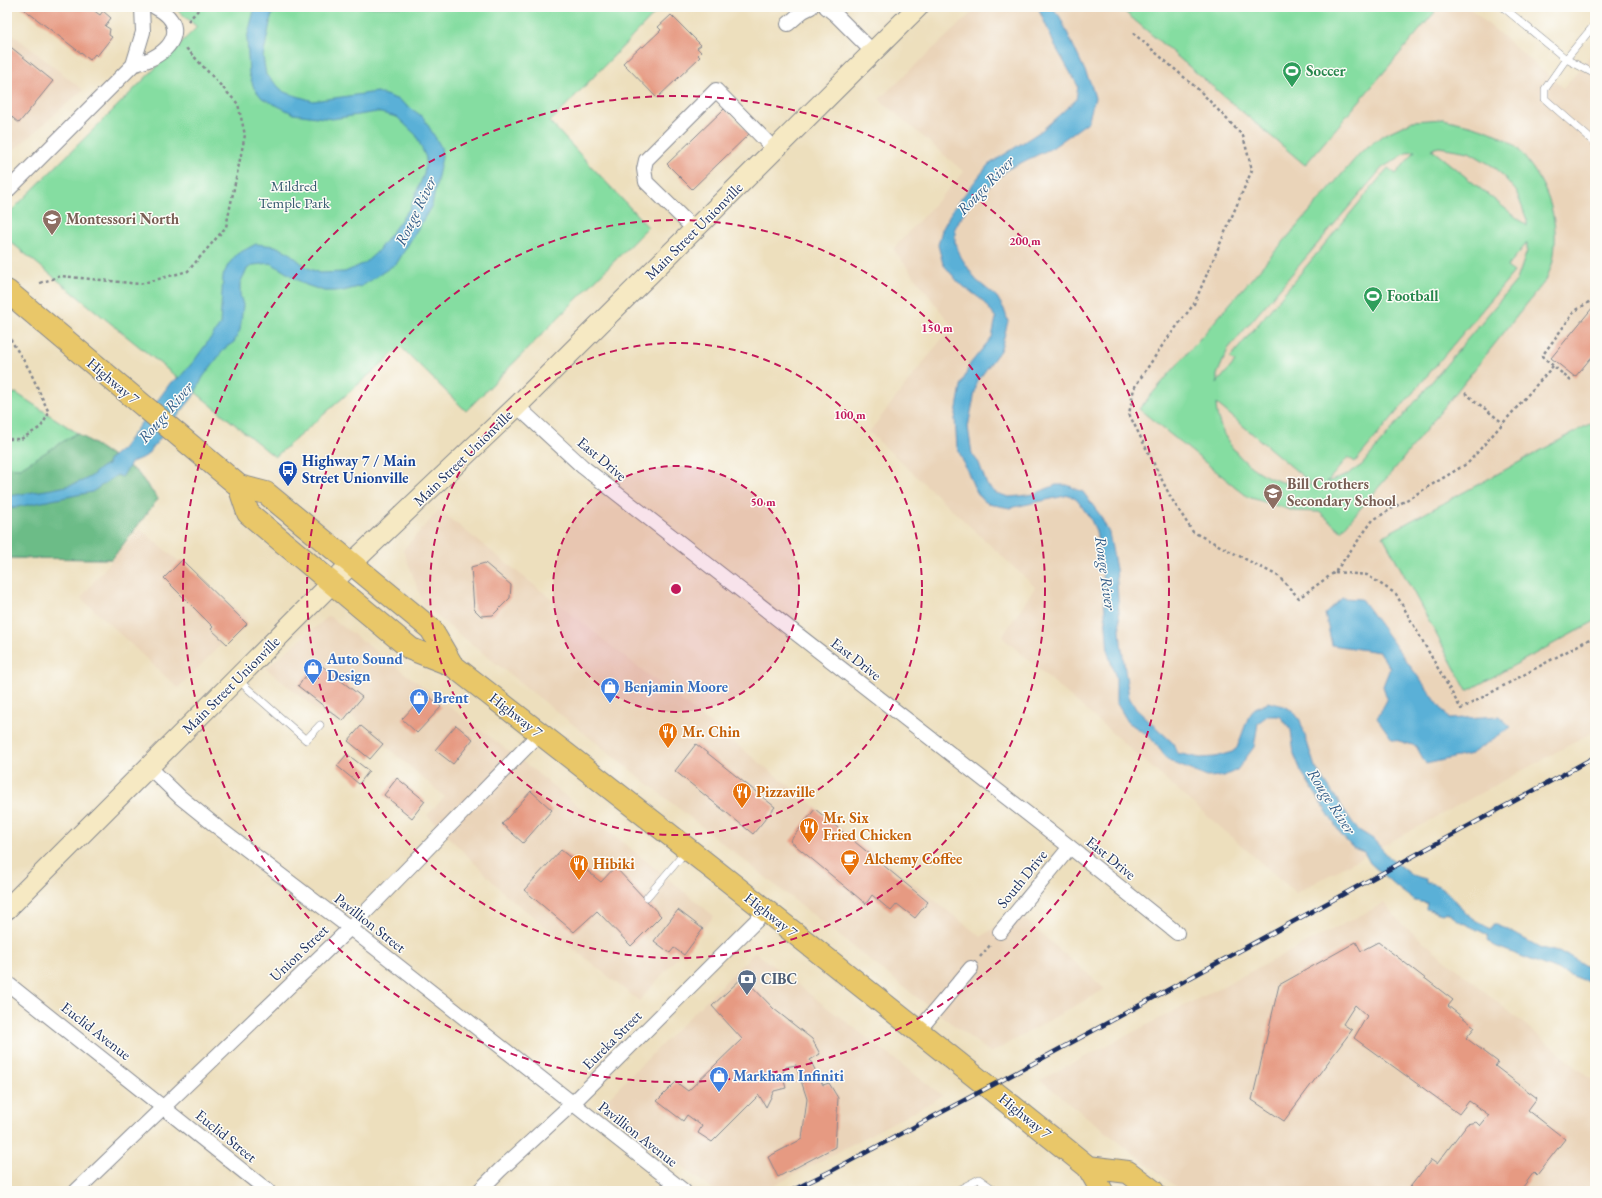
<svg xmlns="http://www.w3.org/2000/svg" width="1602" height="1198" viewBox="0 0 1602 1198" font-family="'EB Garamond',serif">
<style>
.built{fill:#ead4b9}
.green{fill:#85dda1;stroke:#508680;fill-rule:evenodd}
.forest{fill:#6cbc87;stroke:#447672}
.water{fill:#5ab0d7;stroke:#3a709a}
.building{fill:#e69a82}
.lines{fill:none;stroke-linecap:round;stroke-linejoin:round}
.service-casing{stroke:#84878e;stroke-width:8}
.minor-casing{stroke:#84878e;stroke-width:16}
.secondary-casing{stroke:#84878e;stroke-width:22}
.primary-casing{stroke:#84878e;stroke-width:24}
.path{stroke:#84878e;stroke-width:2.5;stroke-dasharray:3 3;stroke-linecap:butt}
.service{stroke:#fff;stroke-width:7}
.minor{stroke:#fff;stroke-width:14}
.secondary{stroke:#f6e9c3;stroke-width:20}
.primary{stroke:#e9c769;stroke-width:22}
.rail-casing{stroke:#1b2f5e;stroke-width:4.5}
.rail{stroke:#fdfcf7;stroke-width:3;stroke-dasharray:9;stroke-linecap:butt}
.ring{fill:none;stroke:#c2185b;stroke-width:2;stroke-dasharray:7 5}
.labels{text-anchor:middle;stroke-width:3;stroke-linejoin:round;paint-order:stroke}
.leisure-label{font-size:15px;font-weight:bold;fill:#27864d;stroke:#fdfcf7;text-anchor:start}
.park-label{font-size:15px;fill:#365a6f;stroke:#fdfcf7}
.education-label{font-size:15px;font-weight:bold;fill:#785e54;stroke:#fdfcf7;text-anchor:start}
.street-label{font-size:15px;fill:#1b2f5e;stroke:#fdfcf7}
.transit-label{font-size:15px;font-weight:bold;fill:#164399;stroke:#fdfcf7;text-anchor:start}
.shop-label{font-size:15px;font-weight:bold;fill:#366cbe;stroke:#fdfcf7;text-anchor:start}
.food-label{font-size:15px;font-weight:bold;fill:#c56008;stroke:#fdfcf7;text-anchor:start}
.service-label{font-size:15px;font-weight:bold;fill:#4e5e75;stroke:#fdfcf7;text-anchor:start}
.water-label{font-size:16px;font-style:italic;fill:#315c88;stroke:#fdfcf7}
.centre{fill:#c2185b;stroke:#fdfcf7;stroke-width:2}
.ring-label{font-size:12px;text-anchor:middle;font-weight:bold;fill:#c2185b;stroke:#fdfcf7;stroke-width:3;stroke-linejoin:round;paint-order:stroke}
</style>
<rect width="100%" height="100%" fill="#fdfcf7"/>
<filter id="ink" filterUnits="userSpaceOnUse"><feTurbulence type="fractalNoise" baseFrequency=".025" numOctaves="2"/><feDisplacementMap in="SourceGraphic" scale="8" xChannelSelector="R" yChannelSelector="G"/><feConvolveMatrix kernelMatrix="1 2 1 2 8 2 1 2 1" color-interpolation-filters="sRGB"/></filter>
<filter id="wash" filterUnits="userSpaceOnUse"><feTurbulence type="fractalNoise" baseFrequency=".012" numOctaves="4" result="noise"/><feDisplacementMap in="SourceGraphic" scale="16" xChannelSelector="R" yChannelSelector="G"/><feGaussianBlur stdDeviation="0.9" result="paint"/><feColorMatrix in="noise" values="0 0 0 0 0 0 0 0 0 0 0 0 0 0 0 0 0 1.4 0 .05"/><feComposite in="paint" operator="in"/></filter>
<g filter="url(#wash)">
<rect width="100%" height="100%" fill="#eddfbd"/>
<!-- built -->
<path class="built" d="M978,7H1468L1564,88L1595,50V731L1296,893L1002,637L1035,587L869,432L952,326L893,249L964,172L879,99Z
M7,30L83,90L7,156Z
M439,510L981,937L1016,912L1105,989L991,1053L919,999L425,607L403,550Z
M140,529L247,618L178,688L81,598L112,559Z
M329,616L526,764L714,916L639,1001L506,895L427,815L445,797L348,713L335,725L266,668Z
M1384,903L1401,923L1595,1082V1183L1583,1191H1181L1040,1080Z
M755,952L943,1096L764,1191H714L602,1104Z"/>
<!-- green -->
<path class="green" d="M174,7H661L550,122L648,227L466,411L401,347L275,457L7,239V215L197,27Z
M1119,7H1429L1435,12L1305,165Z
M1443,119C1467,124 1495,130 1514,145C1520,150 1524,157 1528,162C1550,190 1560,225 1553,260C1552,267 1548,274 1546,280L1397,466L1341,531L1319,512L1294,511L1248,497L1139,409L1361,152L1383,135L1413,121ZM1439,147L1469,152L1496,168L1516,191L1527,220V226L1431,149ZM1415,151L1396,174L1388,168L1230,358L1235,362L1217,383V375L1228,349L1382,168L1408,152ZM1527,243V251L1517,280L1362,465L1345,476L1327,482L1348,457L1355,462L1514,272L1507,267ZM1216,403L1312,484C1265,491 1217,448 1216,403Z
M16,393L137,472L158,499L112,559L7,558V395Z
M1595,421V621L1467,691L1383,536Z"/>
<!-- forest -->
<path class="forest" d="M77,433L137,472L158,499L112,559L7,558V467L20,468Z"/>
<!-- water -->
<path class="water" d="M255,7H274L271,18L263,57L266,75L284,92L313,101L377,92L399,100L423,117L441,147L442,157L432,205L397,263L362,286L343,291H324L306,285L271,263L253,265L247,269L240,283V295L243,305L240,330L234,342L225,348L203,377L193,397L146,456L132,462L122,477L117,475L92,492L7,509V496L16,495C36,491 73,488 90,477C96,473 100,466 108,465L109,459L122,449L171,382L180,377L194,361L220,325L223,276L228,265L237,254L256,244L275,246L288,252L306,267L319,273L345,272L365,263L377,252L410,208L424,174L426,158L416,135L397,117L377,112L332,119L294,114L262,98L254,88L249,74L247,38Z
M1038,7H1052L1060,17L1091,84L1095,98L1088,122L1052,148L1008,169L968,206L955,228V242L961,257L976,280L997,297L1004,309L1008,321L1001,349L977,382L968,427L972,454L979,463L987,485L996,493L1009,497L1020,496L1034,494L1056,485H1067L1083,492L1100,515L1109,533L1116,569L1121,643L1129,697L1136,709L1173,743L1177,753L1200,758L1215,757L1232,752L1237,748L1248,718L1255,708L1268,702L1284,706L1293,711L1300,720L1315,767L1357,829L1373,839L1390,858L1411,875L1426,879V883C1444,882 1455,903 1467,914C1474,920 1483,925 1491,929L1493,924H1497L1541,948L1566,954L1595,972V987L1591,983L1492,945L1487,940L1488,935L1461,922L1446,912L1442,914L1426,909L1427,903L1415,901L1399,889L1370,863L1364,852L1353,848L1342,836L1301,771L1294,754L1291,730L1280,716H1267L1258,723L1254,747L1237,770L1224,776L1207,777L1169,761L1150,737L1128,722L1116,702V678L1108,653L1101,558L1096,531L1090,518L1077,500L1069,495L1010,508L989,504L981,499L974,487L957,447L955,419L961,386L970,364L992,337L996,318L982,300L959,283L943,264L938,245L942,230L953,209L988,165L1041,131L1076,100L1078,86L1055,46Z
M1342,598L1361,599L1449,719L1499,716L1511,727L1471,754L1426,764L1416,746L1392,739L1377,718L1387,700L1383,686L1390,668L1379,652L1332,645L1325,614Z"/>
<g id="blocks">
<!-- building -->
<path class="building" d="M21,7H89L100,15L103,11L111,18L105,26L110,29L109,35L112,37L97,56L95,54L90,60Z
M671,15L701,45L697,48L701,52L698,55L700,57L657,98L623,63L641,46L643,47L661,30L658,27Z
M7,44L53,81L19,123L7,113Z
M724,109L749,134L692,189L667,164Z
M1593,307L1595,308V353L1575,377L1551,358Z
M182,560L247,624L227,644L211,629L213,627L164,578Z
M485,563L511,585L510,598L493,615L481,616L474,609L471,567Z
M317,662L362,697L343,721L298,686Z
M426,693L441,707L417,733L402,719Z
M456,725L473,739L453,764L435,750Z
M361,726L383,744L370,759L348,741Z
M696,744L775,807L753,834L675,771Z
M347,754L369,771L359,784L337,766Z
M397,778L425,801L412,818L384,795Z
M531,791L552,810L523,843L502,824Z
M815,809L928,902L915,918L897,904L891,911L872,895L866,904L790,841Z
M561,850L601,882L615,867L661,916L631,946L597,911L574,932L524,890Z
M678,910L703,929L684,955L674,948L670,953L654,941Z
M1356,942L1361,951L1378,942L1453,1000L1448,1006L1475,1027L1466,1038L1498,1062L1495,1066L1537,1098L1528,1110L1565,1139L1537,1175L1534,1172L1520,1191H1407L1431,1160L1437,1164L1467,1124L1476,1122L1480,1126L1489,1115L1469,1101L1459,1114L1354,1038L1367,1016L1355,1005L1343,1024L1352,1030L1284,1121L1252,1100L1279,985Z
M743,977L774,1009L812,1039L820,1054L810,1060L823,1085L829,1083L838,1098L835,1147L778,1177L768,1157L802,1139L807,1099L796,1065L786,1067L782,1074L786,1088L774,1091L766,1107L759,1095L712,1142L698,1133L702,1126L687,1115L683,1121L657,1101L676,1082L688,1091L742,1039L712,1006Z"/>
</g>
</g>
<g filter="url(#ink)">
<use href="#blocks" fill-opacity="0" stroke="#84878e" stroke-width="1"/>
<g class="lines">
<defs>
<path id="service" d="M1503,7L1566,59L1595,74
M1595,24L1566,59L1545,89V99L1595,143
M238,680L306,740L320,725
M647,897L687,850
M956,1191L979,1179L996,1191"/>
<path id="minor" d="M826,7L836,15L873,52
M788,24L803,11L811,7
M133,65C138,63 143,62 148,60C175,49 187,23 155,7
M7,191L133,65L143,32L142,7
M695,230L646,182L644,169L646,160L716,90L775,150
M517,406L583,467L1070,847L1177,933
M149,767L180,797L216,826L350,928L684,1191
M1000,932L1070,847
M7,983L268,1191
M919,1030L971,968
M76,1191L350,928L540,733
M479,1191L500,1170L572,1104L766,911"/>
<path id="secondary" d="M7,909L351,564L517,406L918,7"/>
<path id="primary" d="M7,291L239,486L266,493L431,629L452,665
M239,486L248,513L411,649L452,665C666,831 878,998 1088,1167L1102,1191
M1088,1167L1128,1172L1153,1191"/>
</defs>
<!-- service casing -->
<use href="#service" class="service-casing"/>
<!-- minor casing -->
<use href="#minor" class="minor-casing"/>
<!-- secondary casing -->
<use href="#secondary" class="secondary-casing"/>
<!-- primary casing -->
<use href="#primary" class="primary-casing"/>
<!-- path -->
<path class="path" d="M1592,7L1595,9
M188,21L201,7
M1133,33L1200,91L1243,136L1252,170L1194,304L1164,343L1134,388L1129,414L1171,498L1193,532L1278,576L1299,598L1335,572L1373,520L1468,463L1553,366
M40,283L61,276L140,284L188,271L226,227L245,135L238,104L185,47
M7,332V329
M7,334L29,369L49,413L41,427L21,439H7
M1571,381L1542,356L1575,311L1595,298
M1465,393L1503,423
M1335,572L1367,575L1396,594L1461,709L1595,636
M980,957L991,944"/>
<!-- service -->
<use href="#service" class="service"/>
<!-- minor -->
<use href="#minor" class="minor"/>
<!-- secondary -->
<use href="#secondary" class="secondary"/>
<!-- primary -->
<use href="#primary" class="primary"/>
<defs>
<path id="rail" d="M791,1191L833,1170L1021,1070L1595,757"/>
</defs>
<!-- rail casing -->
<use href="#rail" class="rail-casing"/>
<!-- rail -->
<use href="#rail" class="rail"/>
</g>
</g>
<!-- distance rings -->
<circle cx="676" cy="589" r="123" fill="#c2185b" fill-opacity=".12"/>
<g class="ring">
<circle cx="676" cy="589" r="123"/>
<circle cx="676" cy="589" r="246"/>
<circle cx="676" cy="589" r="369"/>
<circle cx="676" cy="589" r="493"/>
</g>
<!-- icons -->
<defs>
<symbol id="stadium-pin" viewBox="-11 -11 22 30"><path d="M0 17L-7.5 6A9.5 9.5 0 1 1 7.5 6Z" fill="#2e9e5b" stroke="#fdfcf7"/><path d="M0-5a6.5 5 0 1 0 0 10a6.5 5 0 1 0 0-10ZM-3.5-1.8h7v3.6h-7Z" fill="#fff"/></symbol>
<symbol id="school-pin" viewBox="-11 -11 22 30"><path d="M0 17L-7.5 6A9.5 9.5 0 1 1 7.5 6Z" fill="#8d6e63" stroke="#fdfcf7"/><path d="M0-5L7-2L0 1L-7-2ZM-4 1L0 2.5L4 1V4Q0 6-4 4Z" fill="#fff"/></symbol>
<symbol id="bus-pin" viewBox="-11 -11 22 30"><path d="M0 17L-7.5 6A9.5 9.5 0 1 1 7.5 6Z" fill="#1a4fb4" stroke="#fdfcf7"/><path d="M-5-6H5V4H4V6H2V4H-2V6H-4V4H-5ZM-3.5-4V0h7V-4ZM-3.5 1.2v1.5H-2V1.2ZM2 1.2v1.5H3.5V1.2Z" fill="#fff"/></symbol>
<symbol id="shop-pin" viewBox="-11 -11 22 30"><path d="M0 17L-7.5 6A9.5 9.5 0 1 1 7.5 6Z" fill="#3f7fe0" stroke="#fdfcf7"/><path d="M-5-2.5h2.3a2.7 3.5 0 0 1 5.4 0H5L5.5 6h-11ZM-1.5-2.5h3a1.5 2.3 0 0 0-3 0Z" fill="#fff"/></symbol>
<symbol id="restaurant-pin" viewBox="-11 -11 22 30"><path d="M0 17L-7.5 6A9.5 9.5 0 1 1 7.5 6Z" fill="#e8710a" stroke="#fdfcf7"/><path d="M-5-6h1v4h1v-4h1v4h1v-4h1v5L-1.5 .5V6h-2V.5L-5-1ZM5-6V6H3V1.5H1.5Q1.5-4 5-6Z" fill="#fff"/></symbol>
<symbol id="cafe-pin" viewBox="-11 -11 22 30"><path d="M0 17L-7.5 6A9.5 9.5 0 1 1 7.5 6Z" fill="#e8710a" stroke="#fdfcf7"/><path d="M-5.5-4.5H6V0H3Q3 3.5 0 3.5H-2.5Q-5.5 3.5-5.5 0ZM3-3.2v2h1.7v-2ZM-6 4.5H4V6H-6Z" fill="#fff"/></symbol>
<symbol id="bank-pin" viewBox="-11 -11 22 30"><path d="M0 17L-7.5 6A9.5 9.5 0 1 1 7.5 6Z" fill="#5c6f8a" stroke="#fdfcf7"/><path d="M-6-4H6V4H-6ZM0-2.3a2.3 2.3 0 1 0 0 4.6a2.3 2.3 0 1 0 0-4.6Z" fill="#fff"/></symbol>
</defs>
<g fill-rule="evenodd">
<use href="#stadium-pin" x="1281" y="60" width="22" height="30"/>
<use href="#school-pin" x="41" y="208" width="22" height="30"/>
<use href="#stadium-pin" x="1362" y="285" width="22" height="30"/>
<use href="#bus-pin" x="277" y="459" width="22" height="30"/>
<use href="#school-pin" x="1262" y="482" width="22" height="30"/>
<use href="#shop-pin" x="302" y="657" width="22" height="30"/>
<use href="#shop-pin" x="599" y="676" width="22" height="30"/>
<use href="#shop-pin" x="408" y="687" width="22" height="30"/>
<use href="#restaurant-pin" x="657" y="721" width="22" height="30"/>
<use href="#restaurant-pin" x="731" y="781" width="22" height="30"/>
<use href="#restaurant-pin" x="798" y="816" width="22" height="30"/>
<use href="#cafe-pin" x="839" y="848" width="22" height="30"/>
<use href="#restaurant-pin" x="568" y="853" width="22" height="30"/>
<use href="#bank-pin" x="736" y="968" width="22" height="30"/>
<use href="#shop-pin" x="708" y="1065" width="22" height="30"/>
</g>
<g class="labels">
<!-- leisure labels -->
<g class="leisure-label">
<text x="1306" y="76">Soccer</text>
<text x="1387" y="301">Football</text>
</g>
<!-- park labels -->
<g class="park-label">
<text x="294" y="191">Mildred<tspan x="294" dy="17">Temple Park</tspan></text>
</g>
<!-- education labels -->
<g class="education-label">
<text x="66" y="224">Montessori North</text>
<text x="1287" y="489">Bill Crothers<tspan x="1287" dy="17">Secondary School</tspan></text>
</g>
<!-- street labels -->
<g class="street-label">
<text transform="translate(694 231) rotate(-45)" y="5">Main Street Unionville</text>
<text transform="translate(113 381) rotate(40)" y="5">Highway 7</text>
<text transform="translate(463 458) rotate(-44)" y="5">Main Street Unionville</text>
<text transform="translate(602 459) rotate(40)" y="5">East Drive</text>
<text transform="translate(856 659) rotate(38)" y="5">East Drive</text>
<text transform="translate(231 685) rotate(-45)" y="5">Main Street Unionville</text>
<text transform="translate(516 715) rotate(38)" y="5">Highway 7</text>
<text transform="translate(1111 858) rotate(39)" y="5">East Drive</text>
<text transform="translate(1022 879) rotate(-51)" y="5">South Drive</text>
<text transform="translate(771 915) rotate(38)" y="5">Highway 7</text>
<text transform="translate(370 923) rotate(38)" y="5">Pavillion Street</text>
<text transform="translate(299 953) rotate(-44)" y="5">Union Street</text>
<text transform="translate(96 1031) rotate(38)" y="5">Euclid Avenue</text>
<text transform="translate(612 1040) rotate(-45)" y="5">Eureka Street</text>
<text transform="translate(1025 1116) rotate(39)" y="5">Highway 7</text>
<text transform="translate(638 1134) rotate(38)" y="5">Pavillion Avenue</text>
<text transform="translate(226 1136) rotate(39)" y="5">Euclid Street</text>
</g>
<!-- transit labels -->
<g class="transit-label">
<text x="302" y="466">Highway 7 / Main<tspan x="302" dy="17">Street Unionville</tspan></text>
</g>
<!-- shop labels -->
<g class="shop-label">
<text x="327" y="664">Auto Sound<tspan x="327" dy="17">Design</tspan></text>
<text x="624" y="692">Benjamin Moore</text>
<text x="433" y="703">Brent</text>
<text x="733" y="1081">Markham Infiniti</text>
</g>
<!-- food labels -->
<g class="food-label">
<text x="682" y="737">Mr. Chin</text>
<text x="756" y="797">Pizzaville</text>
<text x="823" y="823">Mr. Six<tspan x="823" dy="17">Fried Chicken</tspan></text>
<text x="864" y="864">Alchemy Coffee</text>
<text x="593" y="869">Hibiki</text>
</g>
<!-- service labels -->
<g class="service-label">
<text x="761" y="984">CIBC</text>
</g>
<!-- water labels -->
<g class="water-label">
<text transform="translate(985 185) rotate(-46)" y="6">Rouge River</text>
<text transform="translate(415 211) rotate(-64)" y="6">Rouge River</text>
<text transform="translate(165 412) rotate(-49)" y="6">Rouge River</text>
<text transform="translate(1106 573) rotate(82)" y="6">Rouge River</text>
<text transform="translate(1332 801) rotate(57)" y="6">Rouge River</text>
</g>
</g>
<circle cx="676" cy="589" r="6" class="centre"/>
<g class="ring-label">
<text x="1025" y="245">200 m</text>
<text x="937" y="332">150 m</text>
<text x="850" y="419">100 m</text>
<text x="763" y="506">50 m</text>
</g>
<!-- margin -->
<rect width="1602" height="1198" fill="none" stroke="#fdfcf7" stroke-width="24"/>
</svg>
